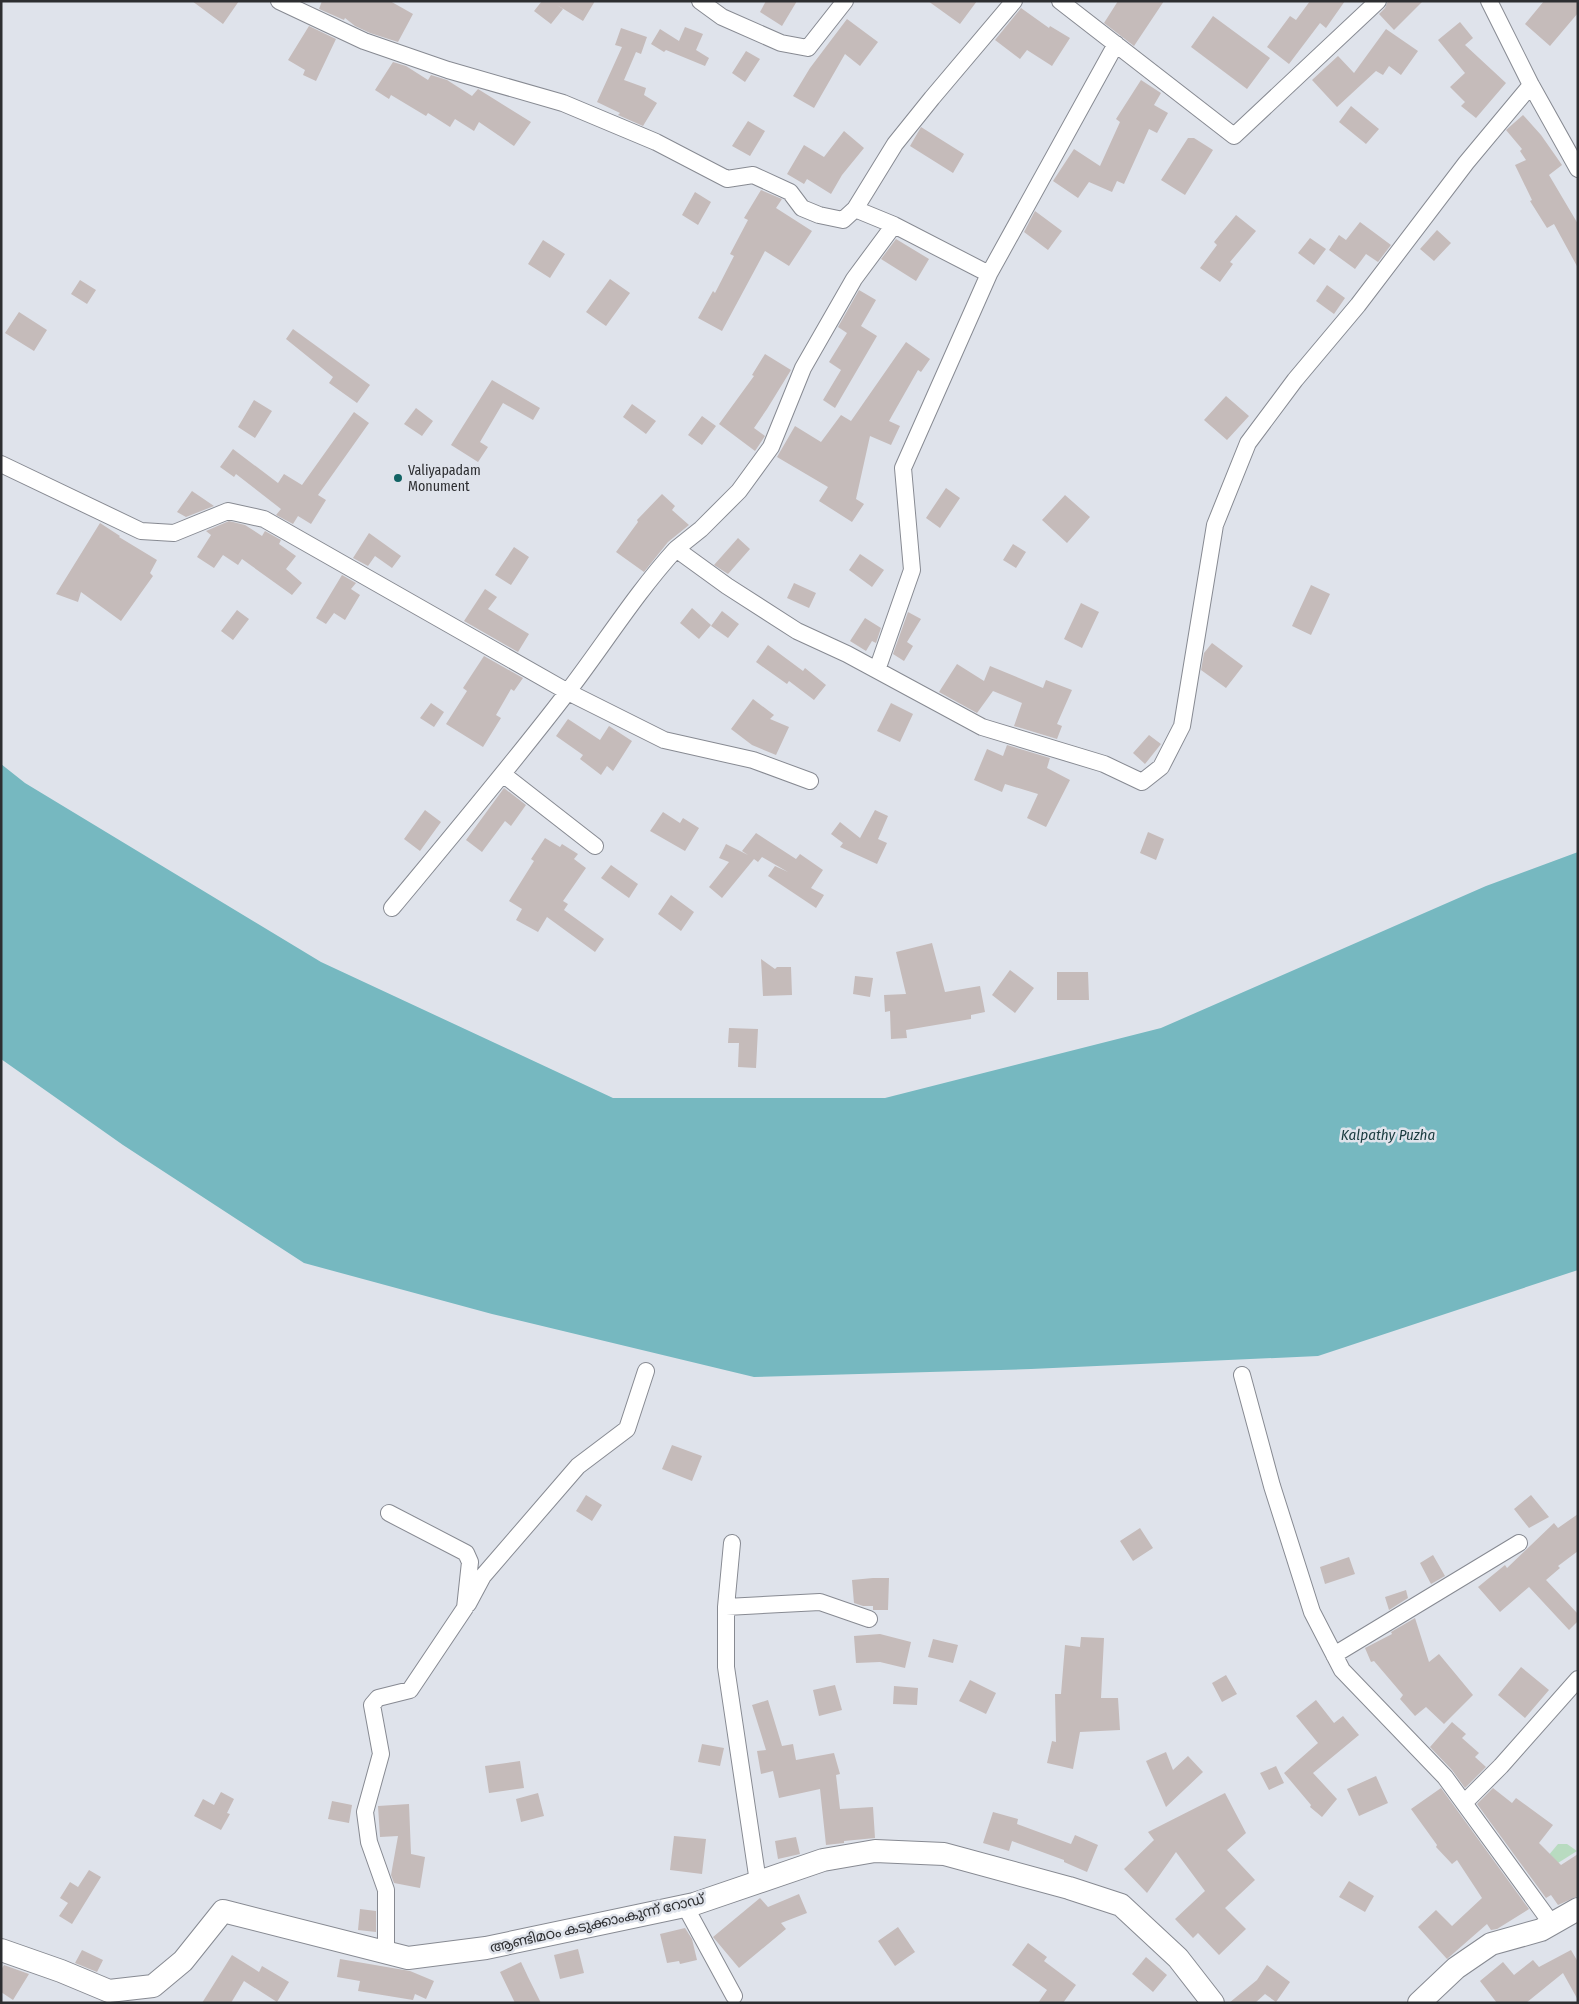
<svg xmlns="http://www.w3.org/2000/svg" width="1579" height="2004" viewBox="0 0 1579 2004" font-family="'Fira Sans Condensed','Noto Sans Malayalam',sans-serif">
<style>
.green{fill:#b8dbc0}
.water{fill:#76b8c0}
.building{fill:#c5bbba}
.lines{fill:none;stroke-linecap:round;stroke-linejoin:round}
.street-casing{stroke:#878a92;stroke-width:18}
.secondary-casing{stroke:#878a92;stroke-width:24}
.street{stroke:#fff;stroke-width:16}
.secondary{stroke:#fff;stroke-width:22}
.poi-dot{fill:#126364;stroke:#dfe3eb;stroke-width:2}
.labels{text-anchor:middle;stroke-width:5;stroke-linejoin:round;paint-order:stroke}
.poi-label{font-size:14px;fill:#2d2e31;stroke:#dfe3eb;text-anchor:start}
.street-label{font-size:14px;fill:#2d2e31;stroke:#dfe3eb}
.water-label{font-size:15px;font-style:italic;fill:#1a3b3f;stroke:#dfe3eb}
</style>
<rect width="100%" height="100%" fill="#dfe3eb"/>
<!-- green -->
<path class="green" d="M1558,1844H1567L1577,1851L1542,1873L1538,1868Z"/>
<!-- water -->
<path class="water" d="M1,764L25,783L321,962L613,1098H885L1161,1028L1486,886L1578,852V1270L1318,1356L1031,1369L754,1377L492,1314L304,1263L123,1145L1,1059Z"/>
<!-- building -->
<path class="building" d="M192,1H239L223,24Z
M322,1H390L413,14L398,42L370,33L355,26L345,18L344,20L319,9Z
M542,1H595L583,21L557,5L563,9L551,24L534,11Z
M766,1H797L782,26L760,12Z
M928,1H977L960,24Z
M1118,1H1164L1134,46L1104,23Z
M1310,1H1345L1326,28L1320,23L1289,64L1267,47L1290,16L1296,20Z
M1388,1H1423L1394,30L1379,14L1385,8Z
M1544,1H1578V13L1550,46L1525,24Z
M1021,8L1049,28L1050,26L1070,38L1052,66L1027,50L1020,59L995,40Z
M1213,16L1270,58L1247,89L1191,47Z
M847,19L878,42L860,66L845,54L814,108L793,96L810,68Z
M1460,22L1473,38L1465,45L1506,83L1476,118L1461,106L1465,102L1450,87L1465,73L1438,40Z
M309,26L336,39L316,81L303,75L305,70L288,60Z
M685,27L703,34L696,50L709,58L705,66L666,50L664,52L651,44L660,29L679,41Z
M621,28L647,37L641,54L636,52L624,80L646,88L644,95L657,103L643,126L618,115L620,113L597,102L622,47L615,45Z
M1386,29L1418,51L1401,75L1389,66L1383,75L1376,71L1337,107L1312,80L1338,56L1354,73Z
M746,51L760,59L745,82L732,73Z
M393,62L406,66L428,80L431,75L447,80L472,96L478,89L531,122L514,146L479,122L474,131L455,119L450,127L428,113L426,116L391,95L389,99L375,90Z
M1141,80L1161,93L1154,105L1168,113L1157,133L1149,129L1124,184L1117,181L1112,192L1089,182L1078,198L1053,181L1074,149L1100,166L1120,122L1116,119Z
M1351,106L1379,129L1366,144L1339,122Z
M1523,115L1541,135L1562,165L1549,175L1578,224V268L1554,224L1547,228L1530,201L1532,200L1515,165L1526,160L1520,151L1522,149L1506,130Z
M748,121L765,131L750,156L732,146Z
M921,127L964,154L953,173L910,146Z
M844,131L864,148L842,175L831,194L807,179L804,184L787,174L804,145L824,157Z
M1188,138H1194L1213,150L1185,195L1161,180Z
M761,190L782,199L776,208L812,231L789,266L765,251L722,331L698,318L713,291L715,293L734,256L730,254L748,220L744,218Z
M695,192L711,202L698,225L682,215Z
M1035,211L1062,231L1048,250L1024,232Z
M1236,215L1256,231L1230,262L1233,264L1220,282L1200,268L1217,245L1214,242Z
M1360,222L1391,245L1378,262L1366,254L1355,269L1329,250L1339,235L1346,240Z
M1437,230L1451,243L1434,261L1420,249Z
M1310,238L1326,249L1314,265L1298,253Z
M896,239L929,259L916,281L881,259Z
M543,240L565,254L550,278L528,264Z
M610,279L630,293L606,326L586,312Z
M80,280L96,290L87,304L71,294Z
M1327,285L1345,298L1334,314L1316,301Z
M859,290L876,300L861,326L877,336L835,408L823,400L841,370L829,362L847,333L838,327Z
M19,312L47,330L34,351L5,333Z
M293,329L370,385L357,403L329,383L333,377L286,339Z
M906,342L930,359L921,372L918,370L889,421L900,426L891,445L870,436L856,499L864,504L852,522L819,501L828,487L777,457L795,426L821,442L841,415L851,421Z
M765,354L791,370L767,409L754,428L765,436L755,451L719,424L754,376L752,375Z
M492,380L540,408L533,420L503,403L480,442L488,447L478,462L451,445Z
M1226,396L1249,416L1227,440L1204,420Z
M254,400L272,411L255,438L238,427Z
M632,404L656,421L646,434L623,417Z
M416,408L433,421L422,436L404,424Z
M354,412L369,423L318,495L326,500L311,524L298,516L293,524L276,515L281,509L236,474L234,477L220,467L233,449L278,483L284,474L302,485Z
M702,416L716,426L702,445L688,435Z
M946,488L960,498L940,528L926,518Z
M192,491L214,506L186,517L177,512Z
M662,494L675,506L672,510L689,525L668,542L644,572L616,552L638,522L637,520Z
M1065,495L1090,517L1067,543L1042,520Z
M229,521L245,525L262,536L265,531L281,540L279,544L296,556L286,569L302,583L292,595L242,559L238,565L223,555L214,568L197,557L211,535L206,531Z
M100,523L120,536L119,537L157,560L150,573L153,576L121,621L81,592L78,602L56,594Z
M369,533L401,556L392,568L375,556L368,566L353,558Z
M738,538L750,549L728,574L714,565Z
M1013,544L1026,552L1016,568L1003,560Z
M514,547L529,557L511,585L495,575Z
M860,554L884,570L872,587L849,570Z
M342,575L356,583L351,589L360,595L345,620L334,613L326,624L316,618Z
M794,583L816,593L809,608L787,598Z
M1311,585L1330,594L1311,635L1292,626Z
M485,589L497,597L488,609L529,634L518,652L464,621Z
M1081,603L1099,612L1082,648L1064,639Z
M692,608L711,625L699,639L680,623Z
M237,610L249,619L233,640L221,631Z
M722,611L739,624L728,638L711,626Z
M908,612L921,619L907,642L913,646L904,661L893,654Z
M865,618L881,628L876,643L872,641L866,651L850,641Z
M1212,643L1243,666L1226,688L1201,670L1204,653Z
M768,645L803,671L805,668L826,685L814,700L789,681L787,684L756,662Z
M484,656L523,678L514,691L511,689L496,715L501,718L483,747L446,724L467,691L463,688Z
M957,664L984,681L990,666L1043,688L1046,680L1072,690L1057,724L1062,726L1057,739L1014,726L1022,703L993,691L977,713L939,692Z
M753,699L774,715L770,719L789,727L776,755L752,745L731,729Z
M431,703L444,712L434,727L420,718Z
M891,703L913,714L900,742L877,731Z
M568,719L600,740L609,726L632,741L613,771L607,766L601,775L580,759L583,755L556,736Z
M1149,735L1161,744L1145,764L1133,753Z
M1007,745L1050,758L1047,768L1070,780L1046,827L1027,818L1038,794L1005,784L1002,792L974,780L987,749L1003,756Z
M504,788L526,805L511,826L505,821L482,852L466,840Z
M425,810L441,822L420,851L404,839Z
M875,810L888,816L878,839L887,843L877,864L840,847L843,843L831,834L840,822L860,838Z
M663,812L680,823L683,818L699,828L685,851L650,831Z
M1148,832L1164,839L1156,860L1140,853Z
M756,833L796,859L800,854L823,870L811,888L824,895L816,908L768,876L775,866L788,872L762,857L758,862L754,859L722,898L709,887L729,862L719,858L726,844L748,855L742,851Z
M545,838L560,847L562,844L578,854L574,859L586,868L563,901L568,904L564,910L604,939L595,952L547,917L538,932L516,920L522,909L509,901L534,861L531,859Z
M611,865L638,884L629,898L601,878Z
M671,895L694,912L681,931L658,914Z
M932,943L945,992L980,986L985,1012L971,1015V1019L906,1030L907,1038L891,1039L890,1011L885,1012L884,995L906,994L896,952Z
M761,959L775,969L777,967H791L792,995L763,996Z
M1010,970L1034,988L1015,1013L992,995Z
M1057,972H1088L1089,1000H1057Z
M855,976L873,978L870,997L853,994Z
M729,1028L758,1029L756,1068L738,1067L739,1043H728Z
M672,1445L702,1456L692,1481L662,1469Z
M586,1495L602,1505L592,1521L576,1511Z
M1531,1495L1549,1517L1529,1528L1514,1509Z
M1578,1514V1551L1558,1566L1560,1568L1546,1580L1578,1614V1621L1569,1630L1529,1587L1500,1612L1478,1587L1505,1565L1507,1568L1554,1523L1558,1528Z
M1140,1528L1153,1548L1133,1561L1120,1541Z
M1433,1555L1445,1576L1431,1584L1420,1563Z
M1349,1557L1355,1574L1325,1584L1320,1567Z
M873,1578H889L888,1610H873V1606H863L854,1603L852,1580Z
M1406,1590L1408,1598L1389,1610L1385,1597Z
M1415,1618L1429,1662L1439,1654L1473,1695L1444,1724L1426,1707L1415,1716L1400,1699L1403,1695L1374,1661L1371,1662L1365,1648L1392,1634L1391,1632Z
M880,1634L911,1642L905,1668L880,1662L856,1663L854,1636Z
M1081,1637L1104,1638L1101,1698H1118L1120,1730L1080,1732L1073,1769L1047,1763L1052,1741L1056,1742L1055,1694H1061L1065,1645L1080,1647Z
M933,1639L958,1645L953,1663L928,1657Z
M1521,1667L1549,1690L1525,1718L1498,1695Z
M1226,1675L1237,1694L1222,1702L1212,1683Z
M970,1680L996,1693L986,1714L959,1701Z
M835,1685L842,1710L819,1716L813,1690Z
M894,1686L918,1688L917,1705L893,1704Z
M768,1700L782,1746L793,1744L796,1760L834,1753L840,1774L836,1775L840,1809L873,1807L875,1838L844,1841V1843L826,1845L820,1789L779,1798L773,1771L761,1774L757,1751L766,1750L752,1705Z
M1316,1700L1334,1723L1343,1716L1359,1735L1313,1773L1337,1799L1322,1817L1310,1807L1311,1805L1284,1773L1318,1743L1296,1716Z
M1452,1722L1466,1734L1462,1738L1479,1753L1475,1757L1486,1767L1465,1788L1452,1770L1430,1747Z
M702,1744L724,1748L720,1766L698,1762Z
M1166,1752L1173,1770L1188,1756L1203,1772L1166,1807L1146,1761Z
M520,1761L524,1788L489,1793L485,1766Z
M1276,1766L1284,1783L1269,1790L1260,1773Z
M1376,1776L1388,1803L1359,1816L1347,1789Z
M1441,1788L1529,1909L1497,1929L1491,1930L1487,1924L1447,1959L1418,1927L1436,1910L1452,1926L1482,1898L1457,1860L1452,1864L1436,1847L1437,1845L1411,1809Z
M1493,1788L1512,1803L1516,1798L1553,1825L1539,1843L1561,1865L1578,1854V1896L1558,1905L1551,1895L1546,1898L1477,1804Z
M221,1792L234,1799L227,1813L230,1814L221,1830L194,1816L203,1799L214,1805Z
M538,1793L544,1816L521,1822L516,1799Z
M1225,1793L1246,1833L1227,1850L1255,1880L1225,1908L1246,1929L1219,1955L1198,1933L1193,1938L1175,1919L1205,1891L1176,1852L1147,1893L1124,1869L1154,1840L1148,1832Z
M332,1801L352,1805L349,1823L328,1819Z
M409,1804L411,1854L425,1857L420,1888L394,1883L391,1875L398,1836L380,1837L378,1806Z
M993,1812L1018,1819L1017,1824L1071,1844L1075,1835L1098,1845L1087,1872L1064,1862V1860L1012,1841L1009,1851L983,1843Z
M674,1836L706,1839L702,1874L670,1870Z
M796,1837L800,1854L778,1859L775,1841Z
M89,1870L101,1877L72,1924L59,1916L68,1903L60,1898L70,1882L78,1887Z
M1349,1881L1374,1896L1365,1912L1339,1897Z
M799,1894L807,1913L781,1923L786,1929L739,1968L713,1937L760,1898L768,1907Z
M360,1909L376,1911V1932L358,1930Z
M898,1927L915,1952L895,1966L878,1941Z
M685,1928L692,1939L697,1960L680,1964L679,1961L667,1963L660,1934Z
M1028,1943L1047,1957L1044,1961L1076,1985L1063,2003H1038L1047,1990L1012,1965Z
M578,1949L584,1973L560,1979L554,1955Z
M82,1950L103,1960L97,1972L75,1963Z
M1571,1950L1578,1962V2000L1563,1973L1526,2003H1497L1480,1981L1503,1962L1514,1975L1533,1960L1539,1967Z
M232,1955L259,1972L262,1966L289,1982L277,2002L244,1981L231,2003H202Z
M1146,1957L1167,1975L1153,1992L1132,1974Z
M340,1959L410,1971L434,1981L426,1999L415,1994L413,2000L358,1991L360,1981L337,1977Z
M521,1962L528,1977L541,2003H515L500,1972Z
M4,1965L29,1974L13,2000L1,1992V1970Z
M1267,1965L1290,1982L1276,2002L1265,1994L1255,2003H1229L1257,1980Z"/>
<g class="lines">
<defs>
<path id="street" d="M279,1L364,41L448,70L563,103L656,142L727,179L753,175L790,192L802,208L819,215L843,220L855,209
M700,1L722,17L781,43L808,48L845,1
M1060,1L1234,136L1378,1
M1489,1L1531,85L1578,169
M1116,44L989,274L894,225L854,279L803,368L771,447L739,491L701,529L676,549L727,586L797,631L847,654L982,727L1104,764L1142,782L1161,767L1182,726L1215,525L1248,443L1295,380L1358,305L1466,163L1531,85
M894,225L855,209L895,144L932,98L1014,1
M1,464L141,531L174,533L228,511L264,519L568,692L664,740L753,760L810,781
M877,670L912,570L903,468L989,274
M504,775L595,846
M392,908C451,837 510,767 566,694C603,646 635,594 676,549
M1242,1375L1272,1486L1312,1612L1342,1670L1445,1777L1552,1924
M732,1543L726,1607V1667L758,1882
M468,1604L483,1576L578,1466L627,1429L646,1371
M726,1607L820,1602L869,1619
M1334,1655L1519,1543
M1464,1803L1501,1766L1578,1679
M685,1906L734,1996
M386,1952V1890L369,1842L365,1812L381,1754L372,1705L378,1698L410,1690L465,1608L470,1562L466,1553L389,1513"/>
<path id="secondary" d="M1,1950L61,1971L109,1991L153,1986L183,1961L223,1911L408,1958L486,1948L694,1904L823,1860L875,1851L944,1854L1069,1888L1121,1905L1178,1958L1213,2003
M1419,2003L1456,1968L1491,1944L1541,1930L1578,1909"/>
</defs>
<!-- street casing -->
<use href="#street" class="street-casing"/>
<!-- secondary casing -->
<use href="#secondary" class="secondary-casing"/>
<!-- street -->
<use href="#street" class="street"/>
<!-- secondary -->
<use href="#secondary" class="secondary"/>
</g>
<!-- markers -->
<circle class="poi-dot" cx="398" cy="478" r="5"/>
<g class="labels">
<!-- poi labels -->
<g class="poi-label">
<text x="408" y="475">Valiyapadam<tspan x="408" dy="16">Monument</tspan></text>
</g>
<!-- street labels -->
<g class="street-label">
<text transform="translate(597 1923) rotate(-13)" y="5">ആണ്ടിമഠം കടുക്കാംകുന്ന് റോഡ്</text>
</g>
<!-- water labels -->
<g class="water-label">
<text x="1388" y="1140">Kalpathy Puzha</text>
</g>
</g>
<!-- border -->
<rect width="1579" height="2004" fill="none" stroke="#2d2e31" stroke-width="5"/>
</svg>
